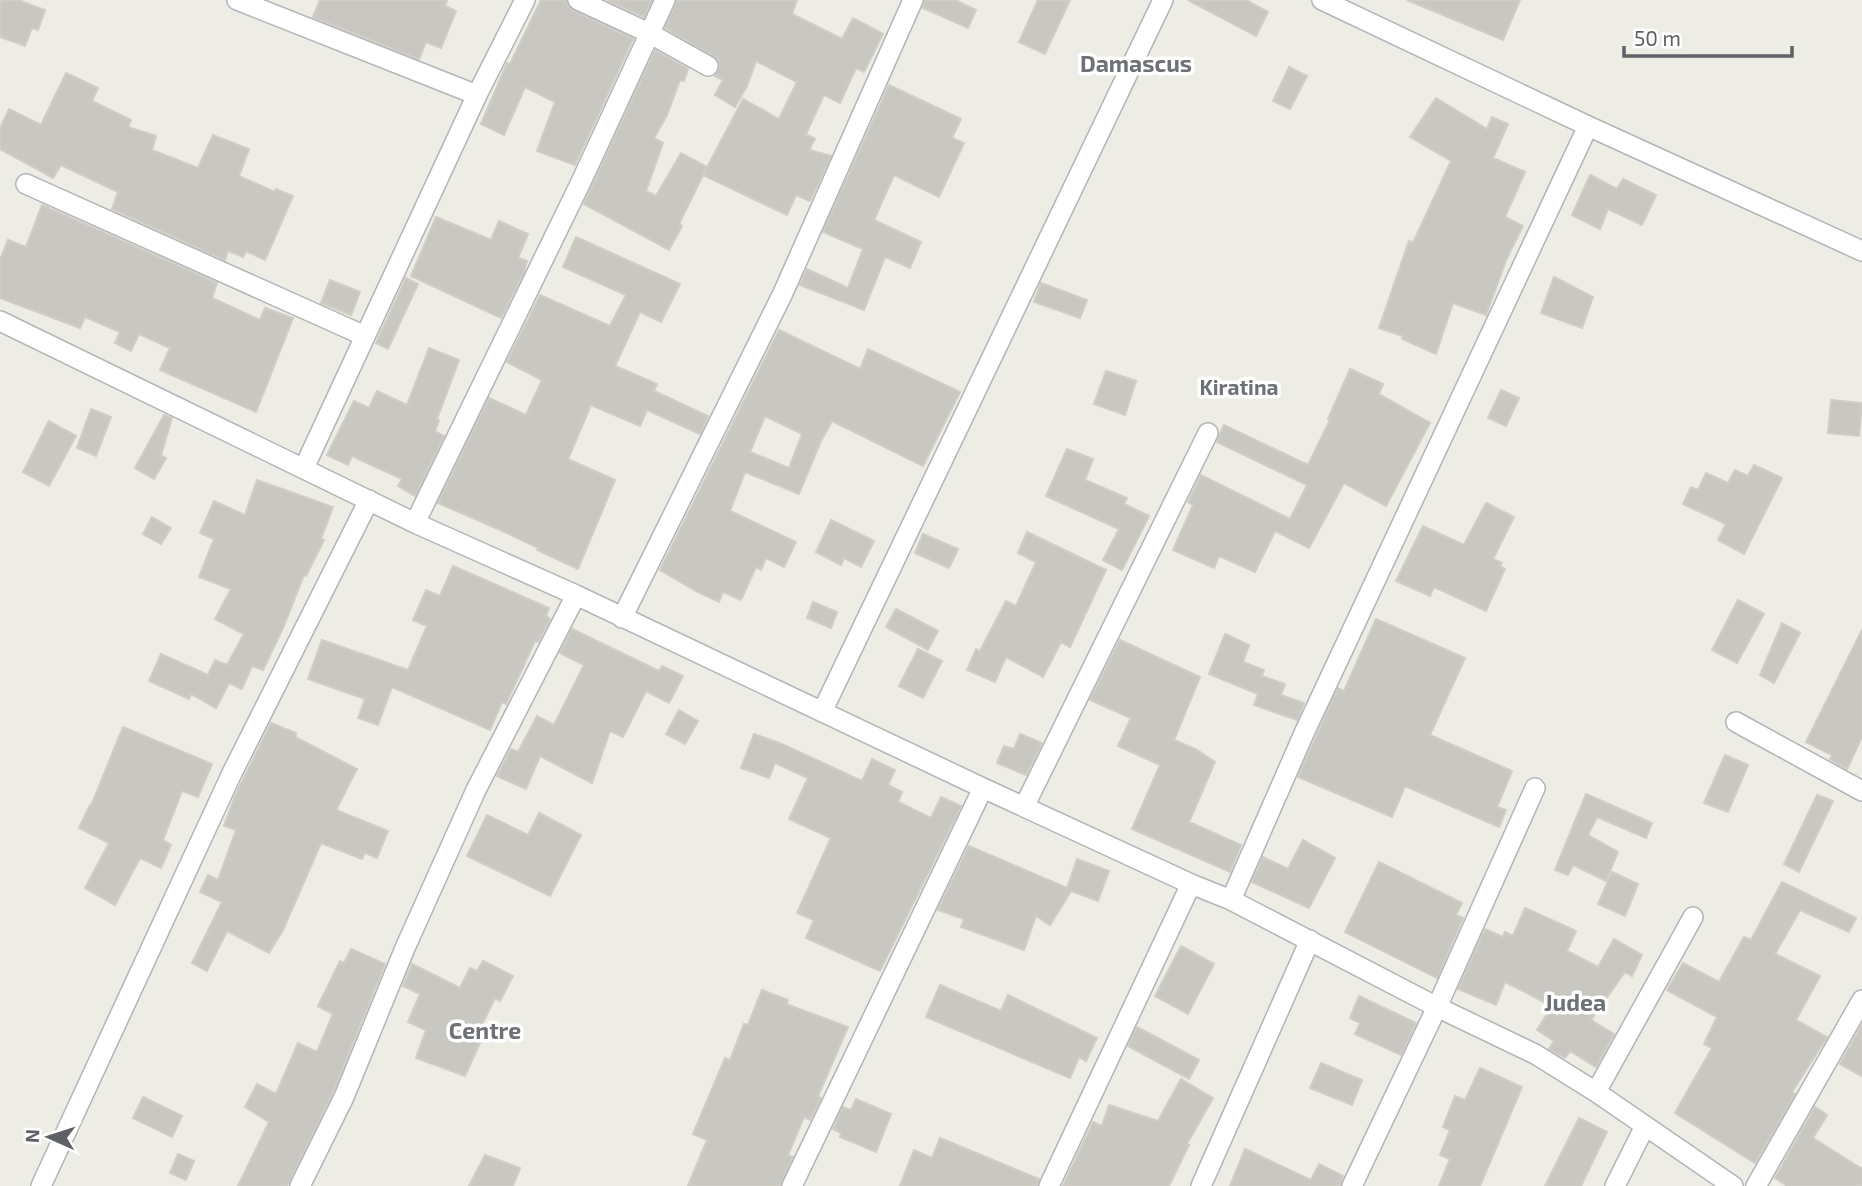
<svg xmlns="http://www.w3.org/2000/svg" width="1862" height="1186" viewBox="0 0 1862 1186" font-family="'Exo 2',sans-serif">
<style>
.building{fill:#c9c7c2;stroke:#d1cdc4;stroke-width:2;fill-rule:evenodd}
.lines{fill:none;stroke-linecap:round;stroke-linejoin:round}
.street-casing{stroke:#b2b5b8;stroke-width:22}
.street{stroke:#fff;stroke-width:19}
.labels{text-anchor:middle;stroke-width:7;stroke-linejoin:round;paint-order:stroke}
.neighbourhood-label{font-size:21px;font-weight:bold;fill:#6e7175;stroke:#fff}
.quarter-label{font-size:23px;font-weight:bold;fill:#6e7175;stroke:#fff}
</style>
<rect width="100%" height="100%" fill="#edece5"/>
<!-- building -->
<path class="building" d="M0,0H18L45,10L38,30L32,28L25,46L0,37Z
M320,0H447L445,6L456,11L441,48L426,42L419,59L313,17Z
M541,0H566L568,6L573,11L633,39L575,165L537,151L555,102L525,87L504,135L481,124L507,63L510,64Z
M607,0H652L644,17Z
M677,0H797L792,14L842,39L853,18L883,34L864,72L856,68L840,103L824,95L806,134L815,139L809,150L831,156L810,201L796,195L787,215L703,175L743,99L779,119L797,82L756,61L747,86L735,107L715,95L723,80L715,76L720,67L718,59L665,28Z
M925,0H955L976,10L968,28L923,8Z
M1038,0H1070L1045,54L1019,42Z
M1188,0H1246L1268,12L1256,36Z
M1407,0H1520L1503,40Z
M655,50L688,69L684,81L680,80L667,115L654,138L663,143L646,191L656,196L681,153L707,167L679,224L682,226L669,250L584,204Z
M1289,67L1307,76L1290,109L1273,101Z
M66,73L98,88L92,101L131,120L128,127L156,136L152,150L198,168L213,135L249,149L239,176L275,192L276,189L293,196L265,260L246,251L243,257L228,251L225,260L112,209L118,192L61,165L53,178L0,149V128L9,109L41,125Z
M889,85L961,119L952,138L964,143L939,197L894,175L874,220L921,242L910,268L885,257L864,310L800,285L807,269L848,288L863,249L823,232Z
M1436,98L1487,129L1492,117L1508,124L1493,158L1525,172L1505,217L1523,226L1507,258L1486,315L1453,303L1436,354L1402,339L1403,336L1379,328L1409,241L1413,243L1451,161L1410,137Z
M1590,175L1617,189L1623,179L1656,195L1642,225L1608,209L1600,229L1572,215Z
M42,205L217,283L212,298L260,320L265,308L293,318L256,412L160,370L170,348L139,334L131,351L115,343L120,332L85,317L80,328L0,298V260L8,240L26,247Z
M436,217L491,240L499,221L528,234L518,258L527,261L524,272L501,318L411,276Z
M576,237L680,284L661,322L640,312L615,366L657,384L654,391L708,416L700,434L647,410L640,426L591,405L568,459L615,480L578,569L537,550L538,548L505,532L438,503L489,398L526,415L542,380L507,362L540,295L610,326L626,295L563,267Z
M1554,277L1593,297L1582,328L1541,313Z
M406,278L418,284L388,349L376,343Z
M330,280L360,292L351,315L321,303Z
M1041,283L1087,300L1080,318L1034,302Z
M779,330L860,369L868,349L960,392L923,466L832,421L820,443L799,494L745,472L730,511L796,542L784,567L766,558L761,570L756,567L741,600L723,592L719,602L698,592L660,570ZM765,416L802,434L789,468L750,452Z
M429,348L459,360L437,419L439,420L435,431L444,436L415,496L398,486L402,479L352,456L348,465L327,455L354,401L369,408L377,391L407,405Z
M1350,369L1383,384L1379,394L1430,423L1386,506L1344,483L1309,548L1275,531L1255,572L1219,556L1214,568L1173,550L1193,505L1188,502L1201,475L1290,519L1307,485L1217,442L1220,434L1224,425L1308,465L1330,420L1328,419Z
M1106,371L1136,381L1125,415L1094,404Z
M1501,390L1519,398L1506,426L1488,418Z
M1831,400L1862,403L1859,436L1828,433Z
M91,409L111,417L96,456L77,448Z
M164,415L172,418L161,455L166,458L154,479L135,468Z
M49,421L76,436L49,486L23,472Z
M1067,449L1093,459L1085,480L1127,498L1124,504L1149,516L1122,570L1103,560L1119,529L1046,496Z
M1754,465L1782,478L1744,554L1718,540L1726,524L1683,504L1691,487L1698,490L1706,473L1728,483L1735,470L1748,476Z
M257,480L333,507L321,539L324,540L306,576L304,575L283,628L263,670L252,666L242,689L229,683L216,708L191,694L189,699L149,681L161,654L208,675L215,660L227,665L244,634L215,619L231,589L199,577L214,539L200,533L214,501L245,515Z
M1486,503L1514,517L1493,559L1502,563L1500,566L1505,569L1486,611L1434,587L1430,596L1396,581L1423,526L1464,545Z
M152,517L171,528L161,544L143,534Z
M831,520L874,541L861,567L844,558L841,565L816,552Z
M1027,532L1106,570L1070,647L1061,642L1043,677L1006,657L995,682L967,670L976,649L980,651L1006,601L1016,606L1036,562L1018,553Z
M923,534L958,549L949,568L915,553Z
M453,566L549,608L546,616L550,619L538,642L535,641L506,704L502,702L490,730L392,687L378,725L358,718L365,699L308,679L322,640L408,670L427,626L413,620L426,590L440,596Z
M1738,600L1764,614L1737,663L1712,650Z
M813,602L837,612L831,628L807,618Z
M896,609L938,631L928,650L886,627Z
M1376,619L1465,658L1430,735L1512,771L1497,807L1506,810L1499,827L1405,786L1392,817L1298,777L1338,688L1344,691Z
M1782,623L1800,633L1774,683L1760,675Z
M572,629L659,671L662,666L683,676L669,703L646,691L623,737L610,731L592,783L540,756L526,789L497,776L511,749L518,752L537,716L554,725L584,665L560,653Z
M1862,630V737L1847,769L1830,759L1832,755L1806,742Z
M1225,634L1249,645L1243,662L1264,670L1262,676L1285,684L1281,695L1304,703L1297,720L1254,705L1258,694L1209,674Z
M1120,640L1200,677L1174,740L1197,750L1215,762L1189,822L1241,845L1230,872L1132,829L1160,765L1118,746L1131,718L1090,700Z
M918,649L942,661L923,698L899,686Z
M679,710L698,721L685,744L666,734Z
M271,723L296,733L295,737L357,769L336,810L388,831L377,858L365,853L362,859L321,843L283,930L269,953L227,931L207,971L192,963L222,902L200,892L208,875L218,880L236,830L224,826L235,796Z
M123,727L212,764L198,797L182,791L163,840L171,845L161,868L140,858L115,905L85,888L109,843L79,828L90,805L91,806Z
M754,734L782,744L862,781L872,759L895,770L888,785L902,792L898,802L931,818L941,797L961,806L880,971L806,938L814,920L797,913L831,838L789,819L808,778L775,763L769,778L741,768Z
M1020,734L1042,743L1026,775L997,763L1004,746L1014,749Z
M1725,755L1748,765L1728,812L1704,803Z
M1586,794L1652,823L1646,838L1597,817L1588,835L1618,852L1606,881L1573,865L1568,875L1555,870Z
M1817,795L1833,801L1799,872L1784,864Z
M539,813L581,835L550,896L467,856L487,815L528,835Z
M1303,840L1335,858L1309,908L1252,882L1263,857L1288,869Z
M969,846L1067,888L1077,859L1109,871L1098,901L1071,891L1050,925L1036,916L1024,950L961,927L964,919L938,910Z
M1379,862L1462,903L1456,915L1463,918L1437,978L1345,932Z
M1612,872L1638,884L1625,916L1598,904Z
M1782,882L1856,918L1849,932L1800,910L1775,954L1820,976L1796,1020L1827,1037L1792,1092L1795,1094L1755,1163L1675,1113L1712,1048L1704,1044L1717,1017L1667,990L1683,963L1719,982L1744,937L1751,940Z
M1525,908L1576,931L1567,951L1598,967L1614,939L1642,955L1632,976L1625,972L1591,1020L1614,1034L1596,1067L1570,1051L1565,1058L1549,1049L1554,1041L1537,1030L1552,1006L1505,982L1496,1005L1458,989L1485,929L1503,937L1505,932L1513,936Z
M1181,946L1214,964L1188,1014L1155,996Z
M351,949L385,964L333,1092L287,1186H238L269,1122L245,1107L257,1084L276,1094L298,1043L317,1052L333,1014L318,1006L340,961L344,963Z
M483,961L513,976L500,1001L495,998L480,1029L485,1032L465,1076L416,1058L426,1030L408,1022L420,994L403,986L412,964L460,988L470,968L477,971Z
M940,985L1001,1011L1008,995L1097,1038L1086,1061L1079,1057L1070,1078L926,1017Z
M762,990L788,1000L786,1004L848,1027L818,1096L821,1098L810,1120L804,1117L788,1155L793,1157L780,1186H688L707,1140L693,1134L725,1058L730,1060L744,1024L748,1025Z
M1359,996L1416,1023L1401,1055L1355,1034L1360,1023L1350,1018Z
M1862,1025V1076L1840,1064Z
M1137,1027L1199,1060L1189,1079L1128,1046Z
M1321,1063L1362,1080L1352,1105L1310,1088Z
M1480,1068L1522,1087L1480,1186H1439L1450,1159L1440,1155L1450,1130L1443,1127L1455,1096L1465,1100Z
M1181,1079L1213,1098L1187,1144L1189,1145L1169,1186H1063L1093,1122L1102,1126L1109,1105L1158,1121Z
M143,1097L182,1116L172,1137L133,1118Z
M856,1099L891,1114L876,1152L840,1137L841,1133L833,1129L843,1107L851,1110Z
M1815,1107L1827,1115L1813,1138L1862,1169V1186H1787L1775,1178Z
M1579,1118L1607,1132L1581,1186H1545Z
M940,1138L1039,1179L1037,1186H900L914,1150L932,1158Z
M1245,1149L1311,1180L1319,1164L1343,1176L1340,1186H1230Z
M178,1154L194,1161L186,1180L170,1173Z
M485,1155L520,1168L513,1186H469Z"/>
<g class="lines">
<defs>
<path id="street" d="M237,0L477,95
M578,0L649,33L708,66
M1322,0L1588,126L1862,251
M26,184L365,336
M0,321L415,523L576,595L983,788L1191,884L1231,900L1437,1007L1535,1054L1596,1092L1733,1186
M304,468L477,95L525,0
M415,523L580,184L665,0
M622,618L783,293L913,0
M822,712L1163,0
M1736,722L1862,791
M1024,807L1208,433
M1231,900L1305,731L1588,126
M1596,1092L1693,917
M41,1186L232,773L369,500
M300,1186L344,1097L405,948L476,790L576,595
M792,1186L983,788
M1049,1186L1191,884
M1201,1186L1310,940
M1352,1186L1437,1007L1535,788
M1615,1186L1645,1126
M1756,1186L1862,1000"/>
</defs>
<!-- street casing -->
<use href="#street" class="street-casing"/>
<!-- street -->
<use href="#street" class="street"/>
</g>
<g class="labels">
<!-- neighbourhood labels -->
<g class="neighbourhood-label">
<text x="1239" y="395">Kiratina</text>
</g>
<!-- quarter labels -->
<g class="quarter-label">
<text x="1136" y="72">Damascus</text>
<text x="1575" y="1011">Judea</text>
<text x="485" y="1039">Centre</text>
</g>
</g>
<!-- north arrow -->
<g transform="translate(49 1137) rotate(273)" stroke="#ffffff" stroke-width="5" paint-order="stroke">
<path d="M0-5L12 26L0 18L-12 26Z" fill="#5d6064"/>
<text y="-10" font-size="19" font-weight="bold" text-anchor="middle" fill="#5d6064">N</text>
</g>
<!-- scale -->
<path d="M1624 46v10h168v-10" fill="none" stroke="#5d6064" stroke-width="3.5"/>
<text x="1634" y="46" font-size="21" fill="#5d6064" stroke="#ffffff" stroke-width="5" paint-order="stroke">50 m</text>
</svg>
